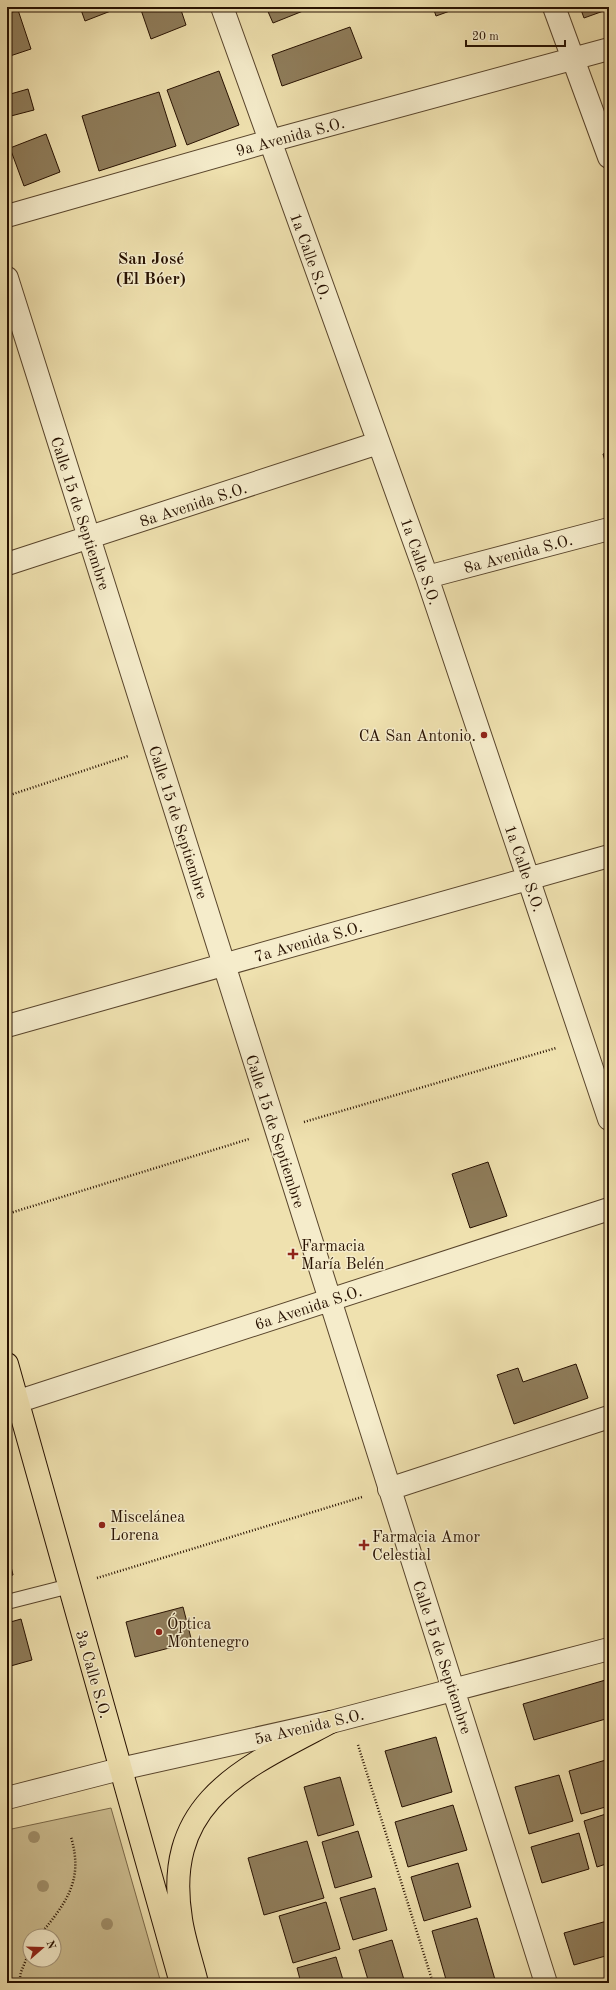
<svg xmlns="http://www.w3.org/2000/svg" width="616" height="1990" viewBox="0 0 616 1990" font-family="'Old Standard TT',serif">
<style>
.green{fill:#cdbe91;stroke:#7a6849;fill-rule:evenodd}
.building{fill:#8f7d5b;stroke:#271101}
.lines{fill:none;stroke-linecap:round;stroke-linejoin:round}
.lane-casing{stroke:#59452c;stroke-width:16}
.street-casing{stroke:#59452c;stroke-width:24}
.highway-casing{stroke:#271101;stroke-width:24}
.path{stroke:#271101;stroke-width:2.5;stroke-dasharray:1 2;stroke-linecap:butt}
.lane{stroke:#f5eccb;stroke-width:14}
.street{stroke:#f5eccb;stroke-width:22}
.highway{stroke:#efe1af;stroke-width:22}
.tree{fill:#a1906b}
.poi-dot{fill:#8f2418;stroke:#f5eccb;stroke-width:1.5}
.labels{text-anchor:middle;stroke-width:3;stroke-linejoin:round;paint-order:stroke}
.street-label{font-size:16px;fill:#271101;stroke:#f5eccb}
.poi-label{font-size:16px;fill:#271101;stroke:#f5eccb;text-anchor:start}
.neighbourhood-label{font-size:17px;font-weight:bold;fill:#271101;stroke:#f5eccb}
</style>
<rect width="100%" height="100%" fill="#efe1af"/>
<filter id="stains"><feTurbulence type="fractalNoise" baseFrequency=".005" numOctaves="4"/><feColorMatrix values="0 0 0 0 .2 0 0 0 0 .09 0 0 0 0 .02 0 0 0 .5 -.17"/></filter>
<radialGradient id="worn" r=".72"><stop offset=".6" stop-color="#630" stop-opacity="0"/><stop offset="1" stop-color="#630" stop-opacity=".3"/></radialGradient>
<!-- green -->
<path class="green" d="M111,1808L161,1983H7V1830ZM30,1936H54V1960H30Z"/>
<!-- building -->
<path class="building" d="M80,7H121L85,21Z
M140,7H180L186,25L151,39Z
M266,7H313L273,23Z
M433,7H461L436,16Z
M580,7H609V9L584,18Z
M18,10L31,49L7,57V14Z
M350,27L362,58L282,86L272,55Z
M219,71L239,125L187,145L167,90Z
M28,89L34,110L7,117V95Z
M159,92L176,146L99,171L82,116Z
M46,134L60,172L24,186L10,148Z
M609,452V475L603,454Z
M488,1162L507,1216L470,1228L452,1174Z
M576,1364L588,1398L514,1424L497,1375L518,1368L523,1382Z
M7,1549L13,1575L7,1576Z
M183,1607L192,1642L135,1657L126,1622Z
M21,1619L32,1660L7,1667V1623Z
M609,1679V1718L534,1740L523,1704Z
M436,1737L452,1792L402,1807L385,1751Z
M609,1759V1806L581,1814L569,1771Z
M559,1775L573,1821L529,1834L515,1787Z
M340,1777L354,1825L318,1836L304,1787Z
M453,1805L467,1850L408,1867L395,1822Z
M609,1813V1863L597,1867L584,1821Z
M358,1831L372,1877L335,1888L322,1842Z
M579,1833L589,1869L542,1883L531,1847Z
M307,1841L324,1898L264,1915L248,1858Z
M458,1863L471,1907L424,1921L411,1877Z
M375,1888L387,1930L353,1940L340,1898Z
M326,1902L340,1949L293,1963L279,1916Z
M477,1918L496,1983H447L432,1931Z
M607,1921L609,1927V1955L574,1965L564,1933Z
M392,1940L405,1983H369L359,1950Z
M336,1957L344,1983H301L297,1968Z"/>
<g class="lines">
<defs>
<path id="lane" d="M7,1602L70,1586"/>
<path id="street" d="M222,7L427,577L609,1119
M554,7L609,157
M7,216L270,141L609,49
M7,278L546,1983
M7,564L378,443
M427,577L609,529
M7,1026L609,856
M7,1405L609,1209
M389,1489L609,1417
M7,1798L120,1769L331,1722L609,1649"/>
<path id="highway" d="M7,1364L181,1983
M197,1983C192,1962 184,1940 181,1919C162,1801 244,1768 331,1722"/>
</defs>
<!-- lane casing -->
<use href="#lane" class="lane-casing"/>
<!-- street casing -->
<use href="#street" class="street-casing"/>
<!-- highway casing -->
<use href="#highway" class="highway-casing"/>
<!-- path -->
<path class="path" d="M7,796L128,756
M304,1122L556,1048
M7,1214L249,1139
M97,1578L362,1497
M358,1745L433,1983
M39,1936C66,1903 84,1881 71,1837
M19,1983L21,1972L30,1950"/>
<!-- lane -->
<use href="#lane" class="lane"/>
<!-- street -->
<use href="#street" class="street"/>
<!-- highway -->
<use href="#highway" class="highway"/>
</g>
<!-- trees -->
<g class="tree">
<circle cx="34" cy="1837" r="6"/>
<circle cx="43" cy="1886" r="6"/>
<circle cx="107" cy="1924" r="6"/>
</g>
<!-- markers -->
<g class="poi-dot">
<circle cx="484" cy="735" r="4"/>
<path d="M291 1248h4v4h4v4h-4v4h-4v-4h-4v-4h4z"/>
<circle cx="102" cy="1525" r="4"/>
<path d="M362 1539h4v4h4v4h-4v4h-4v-4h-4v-4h4z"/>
<circle cx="159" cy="1632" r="4"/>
</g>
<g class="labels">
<!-- street labels -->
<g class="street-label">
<text transform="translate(290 136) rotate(-15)" y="6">9a Avenida S.O.</text>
<text transform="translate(311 256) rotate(70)" y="6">1a Calle S.O.</text>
<text transform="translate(193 504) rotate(-18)" y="6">8a Avenida S.O.</text>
<text transform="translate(81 513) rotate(72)" y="6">Calle 15 de Septiembre</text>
<text transform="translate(518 553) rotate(-15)" y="6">8a Avenida S.O.</text>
<text transform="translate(421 561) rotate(71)" y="6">1a Calle S.O.</text>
<text transform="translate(179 822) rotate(72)" y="6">Calle 15 de Septiembre</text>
<text transform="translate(525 868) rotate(71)" y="6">1a Calle S.O.</text>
<text transform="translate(308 941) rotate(-16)" y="6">7a Avenida S.O.</text>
<text transform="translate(276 1131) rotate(72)" y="6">Calle 15 de Septiembre</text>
<text transform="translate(308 1307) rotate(-18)" y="6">6a Avenida S.O.</text>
<text transform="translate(443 1657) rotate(72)" y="6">Calle 15 de Septiembre</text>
<text transform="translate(94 1674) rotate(74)" y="6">3a Calle S.O.</text>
<text transform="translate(309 1726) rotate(-13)" y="6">5a Avenida S.O.</text>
</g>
<!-- poi labels -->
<g class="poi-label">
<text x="476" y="741" text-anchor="end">CA San Antonio.</text>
<text x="301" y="1251">Farmacia<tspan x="301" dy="18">María Belén</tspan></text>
<text x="110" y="1522">Miscelánea<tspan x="110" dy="18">Lorena</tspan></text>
<text x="372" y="1542">Farmacia Amor<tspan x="372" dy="18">Celestial</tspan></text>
<text x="167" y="1629">Óptica<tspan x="167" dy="18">Montenegro</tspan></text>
</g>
<!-- neighbourhood labels -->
<g class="neighbourhood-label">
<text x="151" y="264">San José<tspan x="151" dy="20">(El Bóer)</tspan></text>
</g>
</g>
<!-- margin -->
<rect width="616" height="1990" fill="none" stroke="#efe1af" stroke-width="24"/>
<rect x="8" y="8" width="600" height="1974" fill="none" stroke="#271101" stroke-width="2"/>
<rect x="12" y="12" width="592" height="1966" fill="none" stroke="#271101"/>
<!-- north arrow -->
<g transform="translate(42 1948) rotate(70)"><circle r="19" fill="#f5eccb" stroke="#a3947a"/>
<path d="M0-3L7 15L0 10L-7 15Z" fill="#8f2418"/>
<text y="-6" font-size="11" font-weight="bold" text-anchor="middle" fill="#271101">N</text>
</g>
<!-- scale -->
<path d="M466 40v6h99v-6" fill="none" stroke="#271101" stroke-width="2"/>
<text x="472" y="40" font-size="12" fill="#271101" stroke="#f5eccb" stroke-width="3" paint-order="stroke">20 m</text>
<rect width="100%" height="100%" filter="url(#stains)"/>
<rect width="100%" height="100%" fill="url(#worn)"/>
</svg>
